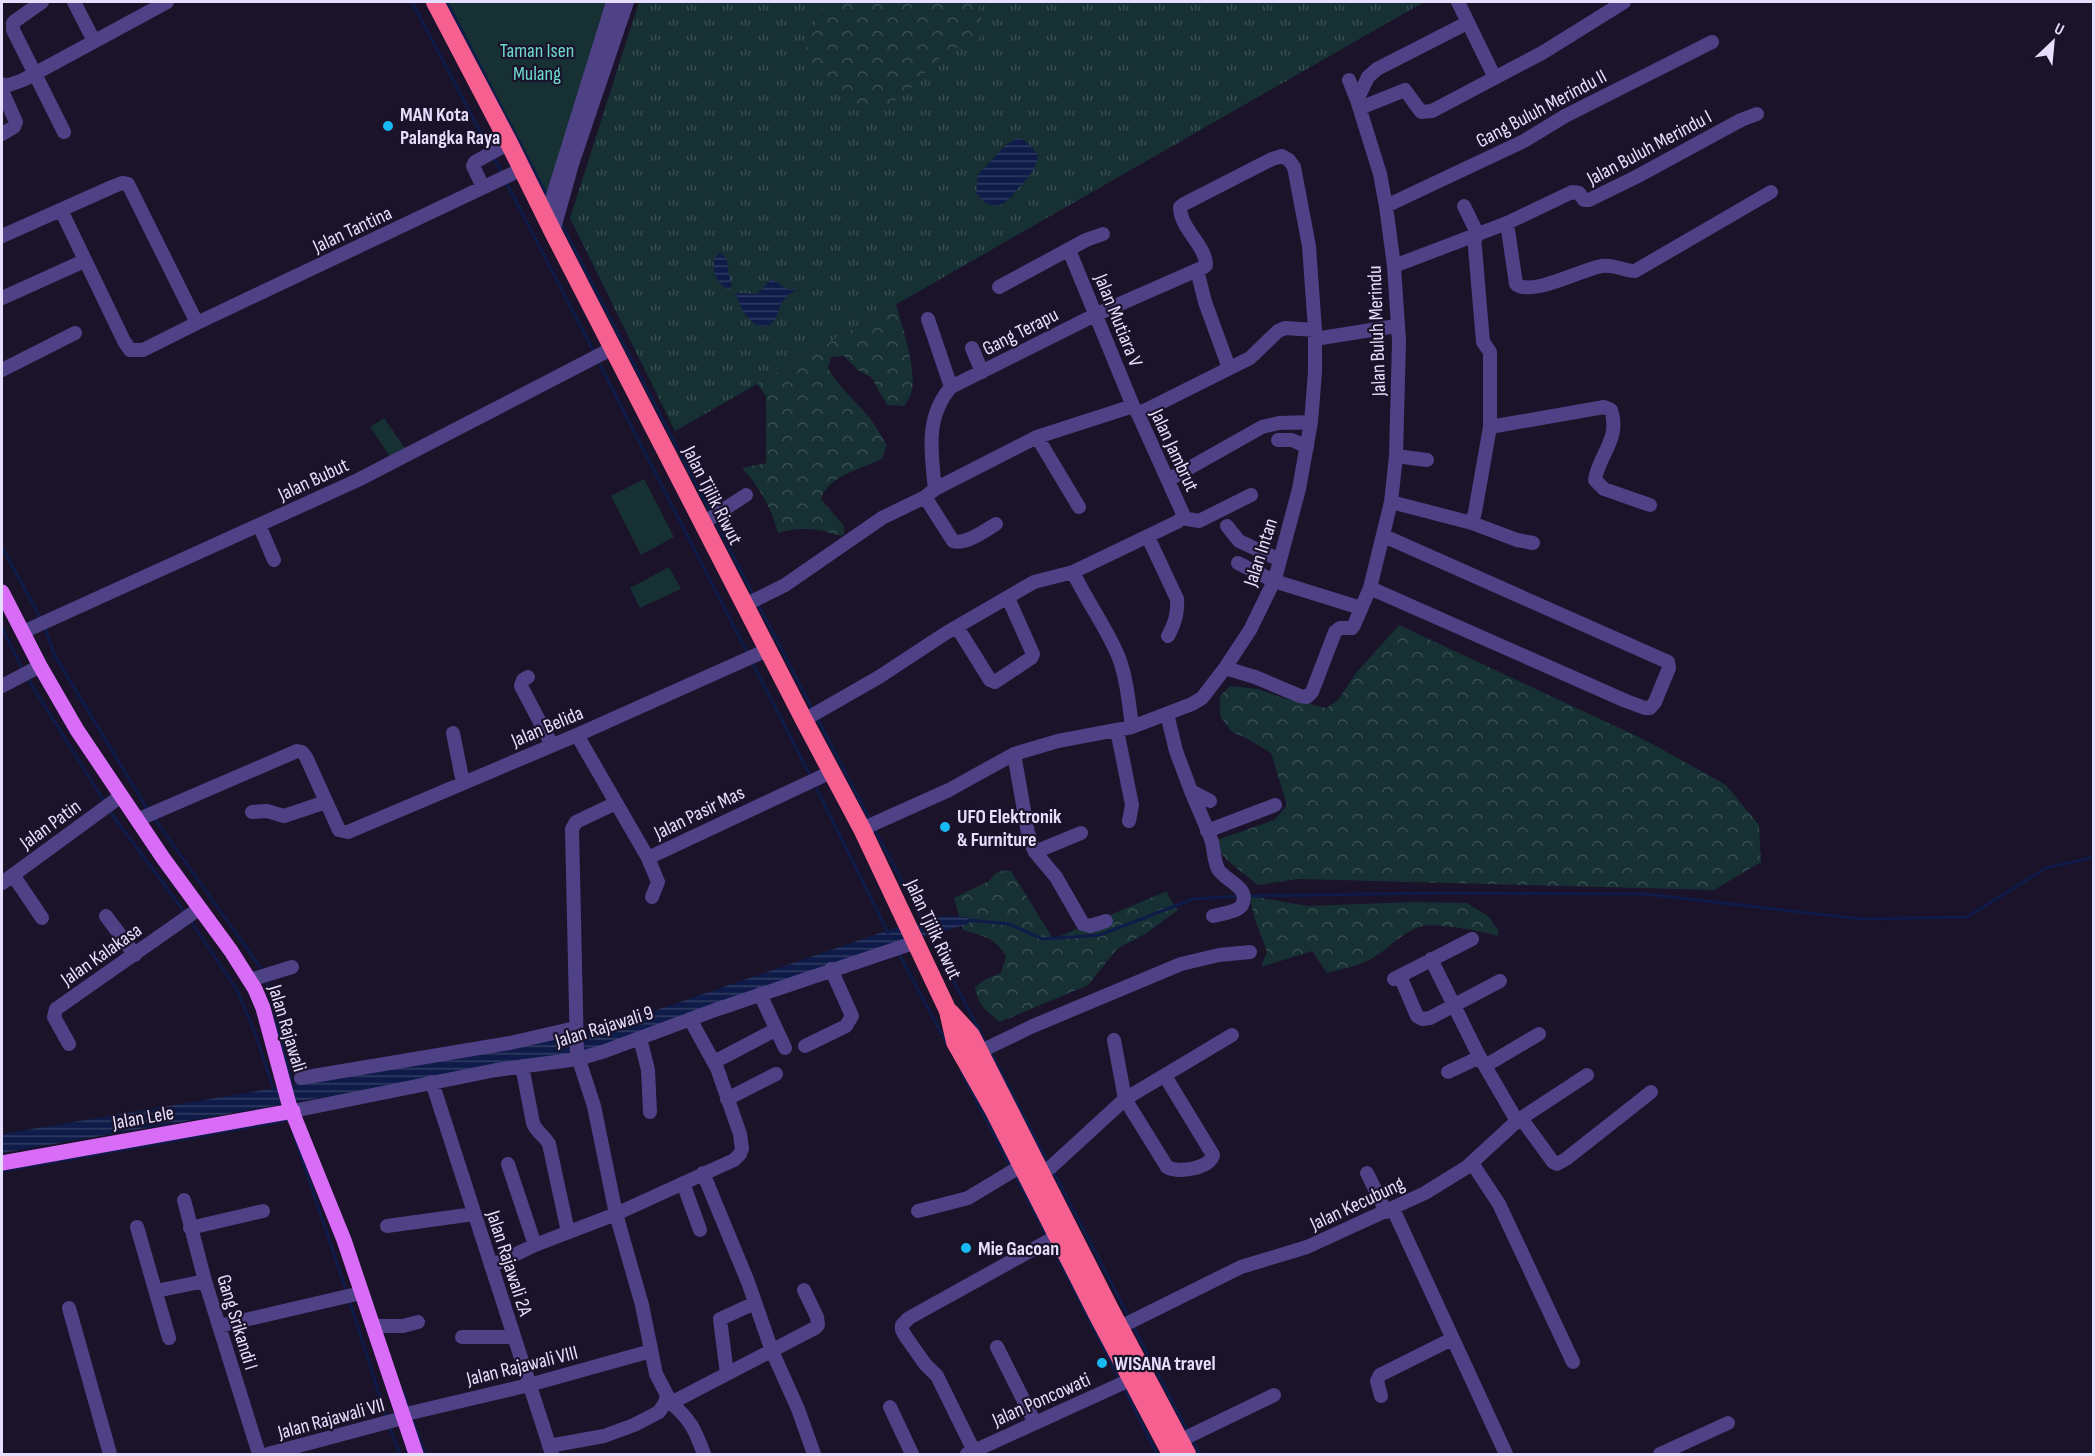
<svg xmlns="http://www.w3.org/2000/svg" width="2095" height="1456" viewBox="0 0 2095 1456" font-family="'Sofia Sans Condensed',sans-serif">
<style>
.grass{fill:url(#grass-tufts)}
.forest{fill:url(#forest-crowns)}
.park{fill:#163034}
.water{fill:url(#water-rules)}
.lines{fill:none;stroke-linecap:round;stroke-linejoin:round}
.stream{stroke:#0f1b48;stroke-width:3}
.minor{stroke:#4e4186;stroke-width:14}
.major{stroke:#d86cf6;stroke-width:15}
.highway{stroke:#f66091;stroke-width:18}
.poi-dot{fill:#16b9f1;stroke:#1a132a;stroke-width:2}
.labels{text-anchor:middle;stroke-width:4.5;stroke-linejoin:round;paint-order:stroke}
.park-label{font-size:20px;fill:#6ddad0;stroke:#1a132a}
.street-label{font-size:20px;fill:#e6defd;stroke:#1a132a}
.poi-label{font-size:20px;font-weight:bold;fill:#e6defd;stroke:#1a132a;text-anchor:start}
</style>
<defs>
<pattern id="grass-tufts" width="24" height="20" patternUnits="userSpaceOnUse" patternTransform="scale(1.5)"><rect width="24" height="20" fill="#163034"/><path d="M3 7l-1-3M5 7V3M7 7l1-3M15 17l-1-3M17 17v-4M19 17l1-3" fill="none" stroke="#384e52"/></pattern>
<pattern id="forest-crowns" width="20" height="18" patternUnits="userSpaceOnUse" patternTransform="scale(1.5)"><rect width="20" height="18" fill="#163034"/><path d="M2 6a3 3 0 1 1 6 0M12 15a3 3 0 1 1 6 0" fill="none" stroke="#384e52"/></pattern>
<pattern id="water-rules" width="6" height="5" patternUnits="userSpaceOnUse" patternTransform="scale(1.5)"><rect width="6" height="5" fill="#0f1b48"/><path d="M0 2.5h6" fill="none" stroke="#323c63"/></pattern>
</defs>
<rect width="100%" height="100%" fill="#1a132a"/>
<!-- grass -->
<path class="grass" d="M639,2H1424L675,431L570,218Z"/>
<!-- forest -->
<path class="forest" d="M824,2H981L979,7L982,23L979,40L944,53L908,91L889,105L872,109L856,103L842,89H832L815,67L801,60Z
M896,304C902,326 918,373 911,394C910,398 906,403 904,406L887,405L871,377L859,371L844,356L831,357L828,368C837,384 849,395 862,409C872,419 879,432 887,445L882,459C861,469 828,476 821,499L844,526V535C836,536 831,533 824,531C808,528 794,528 778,533C772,509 759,486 742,468L766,463V396L757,384Z
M1399,625L1647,741L1726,785L1759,825L1761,862L1714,890L1299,879L1258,885L1228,861L1211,842L1274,820L1287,805L1271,753L1246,738L1232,732L1220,716V696L1230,686L1258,689L1283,698L1327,708L1338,700L1356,673Z
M1004,870L1011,871L1053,939L1167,891L1169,897L1178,910L1145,934L1117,949L1088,985L1000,1022C987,1011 977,1005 975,987L986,979L1001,973L1006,956C995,937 982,936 963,930L954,898L989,881L996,873Z
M1250,896L1308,906L1414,902L1467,903L1488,916L1498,930V936C1481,931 1435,922 1419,927C1402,933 1391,946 1376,956C1362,966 1343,968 1327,973L1312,951L1261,967L1267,952L1254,917Z"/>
<!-- park -->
<path class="park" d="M439,2H617L551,221Z
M384,418L405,448L391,458L370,427Z
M644,479L674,537L641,555L611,496Z
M669,567L681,589L640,608L630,588Z"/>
<!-- water -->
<path class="water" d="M1017,138C1027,139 1032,148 1038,155C1036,168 1032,173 1023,183C1008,200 997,219 976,193L978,175L1006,145Z
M720,253L726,258C729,268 728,276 732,285L729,290C717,284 712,272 714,259Z
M771,280H774L786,289H798C774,299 782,318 769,325C755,333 736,305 737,293L757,294Z
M940,916L967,917L972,920L968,924L892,946L601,1049L2,1153V1134L483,1053L593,1032L886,931Z"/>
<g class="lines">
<!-- stream -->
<path class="stream" d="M412,2L490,150
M447,2L547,196
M493,155L502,174
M506,182L594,352
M561,223L711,513
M598,361L748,654
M714,519L754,596
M2,547L41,619
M758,604L813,710
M2,628L23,670
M45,628L55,656L148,810
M751,660L811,777
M28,679L105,803
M816,716L871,822
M814,783L888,933
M108,809L186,914
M154,818L263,971
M874,828L924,923
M1246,896L1438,893L1645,894L1861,919L1967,917L2046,868L2094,857
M190,920L237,990L255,1033L274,1090
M969,920L1009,924L1043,939L1100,935L1193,899L1240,896
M928,932L986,1043
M898,952L947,1044
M266,980L293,1087
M990,1051L1048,1163
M961,1071L1011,1167
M293,1132L347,1293
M2,1171L289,1120
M1053,1171L1129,1317
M1015,1175L1047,1236
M1051,1244L1120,1380
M349,1299L387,1419
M1133,1326L1188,1432
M1123,1386L1157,1454
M403,1392L409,1409
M412,1418L425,1454
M389,1425L400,1454
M1192,1440L1200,1454"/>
<!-- minor -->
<path class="minor" d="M42,2L15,21L13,23V30L64,132
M74,2L94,41
M1458,2L1495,78
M1349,80L1357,100
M2,84L6,86L23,80L167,2
M2,91L16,122L14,127L2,134
M1360,108L1405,90L1421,112L1432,111L1542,53L1624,2
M483,187L473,166L475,162L509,143
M1386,206L1524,141L1565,116L1712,42
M1464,206L1478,235
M61,210L124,341L130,350H143L197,323
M543,211L550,205L613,2
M1507,223L1516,284C1532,297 1582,269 1602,266C1614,264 1624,271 1635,271L1771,192
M553,232L572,164L627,2
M2,236L112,187L122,183L128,184L197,323L522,169
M1069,250L1133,406
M1394,266L1507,223L1572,192L1579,193L1584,200H1589L1636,177L1741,120L1757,114
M1197,270L1205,302L1229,368
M999,287L1086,240L1103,234
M2,298L84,261
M928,319L951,387
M1315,339L1396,326
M972,348L982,372
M2,370L75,333
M1138,414L1250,358L1278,331L1285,328L1315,330
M1490,427L1604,407L1611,410C1621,439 1598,456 1595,480L1604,489L1650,505
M1037,437L1079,507
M1278,440H1292L1307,447
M1396,456L1427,460
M1168,480L1262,427L1279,423L1311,422
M925,497L953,541C966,545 984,531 996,524
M1391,502L1472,523L1475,512L1490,427V352L1483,342L1474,236
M1182,518L1199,521L1251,495
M703,523L746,495
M1472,523L1517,540L1533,543
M259,525L274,560
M1227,526L1239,541L1280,560
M1148,537L1177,599C1178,613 1175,623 1168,636
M1238,563L1274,581L1361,608
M1073,572C1087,602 1107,628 1119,658C1127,680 1129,704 1132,727
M1370,588L1626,701L1645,708H1650L1655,702L1669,668L1668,662L1384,536
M745,605L785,585L882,518L925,497L935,489L1037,437L1133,406L1138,414L1183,514L1182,518L1177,522L1073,572L1034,582L946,633L879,677L804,720
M957,627L990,680L995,682L1031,658L1033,654L1008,598
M23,632L358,480L613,348
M1225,668L1255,677L1300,696L1307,697L1312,692L1335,632L1340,628H1352L1354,625L1370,588L1391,502L1396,456L1399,341L1394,266L1386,206L1380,174L1357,100L1368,77L1377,69L1467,23
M528,677L523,680L521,686L552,745
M2,686L40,666
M1167,714L1176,751L1191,791L1210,801
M1117,730L1132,805L1129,821
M453,733L463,783
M577,735L648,858L831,772
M1014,754L1028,833L1032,845L1035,852L1056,877L1083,924L1090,926L1106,921
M1191,791C1198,808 1206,825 1212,842C1214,851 1214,861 1218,869C1225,881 1251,887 1242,905C1238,912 1220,914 1213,916
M252,812L267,811L284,816L326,802
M137,820L297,751L302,752L306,757L339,830L348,832L577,735L767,650
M862,829L949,790L1014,754L1058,741L1132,727L1192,704L1202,698L1225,668L1250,630L1275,579L1299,489L1311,422L1315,372V330L1309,246L1294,167L1289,160L1282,156L1272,159L1184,204L1180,207C1180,229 1206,245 1206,265L1204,267L1097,314L951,387C925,417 931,452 935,489
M1207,831L1275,805
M1035,852L1081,833
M648,858L658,882L652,897
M13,875L42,918
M2,883L121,796
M106,916L135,955
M1431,959L1478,1054L1517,1121
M1400,976L1417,1016L1422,1019L1430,1018L1500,981
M1394,979L1472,939
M250,980L292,967
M760,994L785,1048
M640,1038L648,1070L650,1112
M1114,1040L1125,1099L1167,1167C1178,1173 1209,1169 1213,1155L1165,1076
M69,1044L54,1017L56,1009L200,908
M805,1046L846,1026L852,1016L831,969
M979,1052L1033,1026L1181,964L1219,955L1250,952
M714,1062L775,1030
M522,1066L533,1123C536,1132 544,1135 549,1144L568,1232
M1485,1066L1539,1034
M1448,1072L1480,1057
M301,1078L510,1043L575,1028
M432,1082L552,1454
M727,1099L776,1074
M293,1111L496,1070L578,1059L605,1051L715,1010L916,942
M1521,1118L1553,1162L1557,1164L1566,1159L1651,1092
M1472,1163L1499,1204L1573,1362
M508,1164L535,1245
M703,1173L748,1282L772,1351L798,1409L814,1454
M1040,1173L1051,1167L1125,1099L1232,1035
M1367,1173L1386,1212
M683,1183L700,1230
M184,1200L205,1281L259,1454
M1393,1209L1506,1454
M918,1211L968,1198L1021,1166
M387,1226L474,1214
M137,1227L169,1338
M190,1228L263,1211
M491,1266L535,1245L616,1214L734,1160L740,1154L742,1149L740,1134L717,1068L690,1019
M156,1291L205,1281
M69,1308L110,1454
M219,1326L361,1293
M373,1326H403L418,1322
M1112,1331L1241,1267L1307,1247L1425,1193L1467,1167L1517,1121L1587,1075
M462,1337H513L514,1338
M997,1347L1035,1423
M727,1374L720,1319L755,1303
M1381,1396L1377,1381L1380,1375L1452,1339
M665,1403H671C691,1420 695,1430 704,1454
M671,1403L815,1328L818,1325L817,1317L804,1290
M890,1407L912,1454
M402,1415L529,1385L651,1351
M1179,1441L1274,1395
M549,1446L604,1436L634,1425L659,1412L665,1403L667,1395L656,1374L642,1305L616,1214L594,1106L577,1054L572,829L576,822L616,803
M974,1451L937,1376L925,1364L906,1337L902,1330V1325L909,1318L1057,1236
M268,1454L403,1418
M967,1454L1132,1379
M1660,1454L1728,1423"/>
<!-- major -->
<path class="major" d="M2,592L40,666L77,730L163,858L231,951L255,989L263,1008L289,1104L344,1240L416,1454
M2,1163L293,1111"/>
<!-- highway -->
<path class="highway" d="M435,2L509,143L553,232L804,720L862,829L948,1011L955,1042L993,1109L1098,1316L1171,1454
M950,1012L971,1035L1110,1309L1187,1454"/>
</g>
<!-- markers -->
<g class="poi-dot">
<circle cx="388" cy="126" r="6"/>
<circle cx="945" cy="827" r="6"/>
<circle cx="966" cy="1248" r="6"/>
<circle cx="1102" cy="1363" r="6"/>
</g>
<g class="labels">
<!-- park labels -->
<g class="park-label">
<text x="537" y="57">Taman Isen<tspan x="537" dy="23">Mulang</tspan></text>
</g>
<!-- street labels -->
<g class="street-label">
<text transform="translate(1541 108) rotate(-28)" y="7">Gang Buluh Merindu II</text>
<text transform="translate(1649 147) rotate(-28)" y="7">Jalan Buluh Merindu I</text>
<text transform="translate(352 229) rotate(-25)" y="7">Jalan Tantina</text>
<text transform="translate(1119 320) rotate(68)" y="7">Jalan Mutiara V</text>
<text transform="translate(1020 331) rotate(-27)" y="7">Gang Terapu</text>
<text transform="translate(1376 331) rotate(-92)" y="7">Jalan Buluh Merindu</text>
<text transform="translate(1175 450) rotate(65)" y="7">Jalan Jambrut</text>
<text transform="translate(313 479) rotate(-25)" y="7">Jalan Bubut</text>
<text transform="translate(713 495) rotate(63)" y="7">Jalan Tjilik Riwut</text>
<text transform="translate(1260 552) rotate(-72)" y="7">Jalan Intan</text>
<text transform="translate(547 726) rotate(-23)" y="7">Jalan Belida</text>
<text transform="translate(699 812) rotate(-26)" y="7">Jalan Pasir Mas</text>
<text transform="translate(50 824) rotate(-36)" y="7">Jalan Patin</text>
<text transform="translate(934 929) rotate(65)" y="7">Jalan Tjilik Riwut</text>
<text transform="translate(101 954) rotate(-35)" y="7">Jalan Kalakasa</text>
<text transform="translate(604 1026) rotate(-17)" y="7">Jalan Rajawali 9</text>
<text transform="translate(288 1028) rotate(73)" y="7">Jalan Rajawali</text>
<text transform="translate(143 1117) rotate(-10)" y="7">Jalan Lele</text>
<text transform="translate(1357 1203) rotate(-25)" y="7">Jalan Kecubung</text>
<text transform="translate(510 1263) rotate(72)" y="7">Jalan Rajawali 2A</text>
<text transform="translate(238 1322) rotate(73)" y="7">Gang Srikandi I</text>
<text transform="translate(522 1365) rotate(-14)" y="7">Jalan Rajawali VIII</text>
<text transform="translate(1041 1399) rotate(-24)" y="7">Jalan Poncowati</text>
<text transform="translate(331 1418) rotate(-15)" y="7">Jalan Rajawali VII</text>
</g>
<!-- poi labels -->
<g class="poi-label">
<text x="400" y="121">MAN Kota<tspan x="400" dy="23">Palangka Raya</tspan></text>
<text x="957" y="823">UFO Elektronik<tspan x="957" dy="23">&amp; Furniture</tspan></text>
<text x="978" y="1255">Mie Gacoan</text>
<text x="1114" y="1370">WISANA travel</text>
</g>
</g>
<!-- border -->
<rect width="2095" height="1456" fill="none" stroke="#e6defd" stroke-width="6"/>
<!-- north arrow -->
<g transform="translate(2053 42) rotate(26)" stroke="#1a132a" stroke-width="4.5" paint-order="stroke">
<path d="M0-4.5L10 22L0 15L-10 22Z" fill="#e6defd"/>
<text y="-9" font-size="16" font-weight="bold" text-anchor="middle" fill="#e6defd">U</text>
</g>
</svg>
